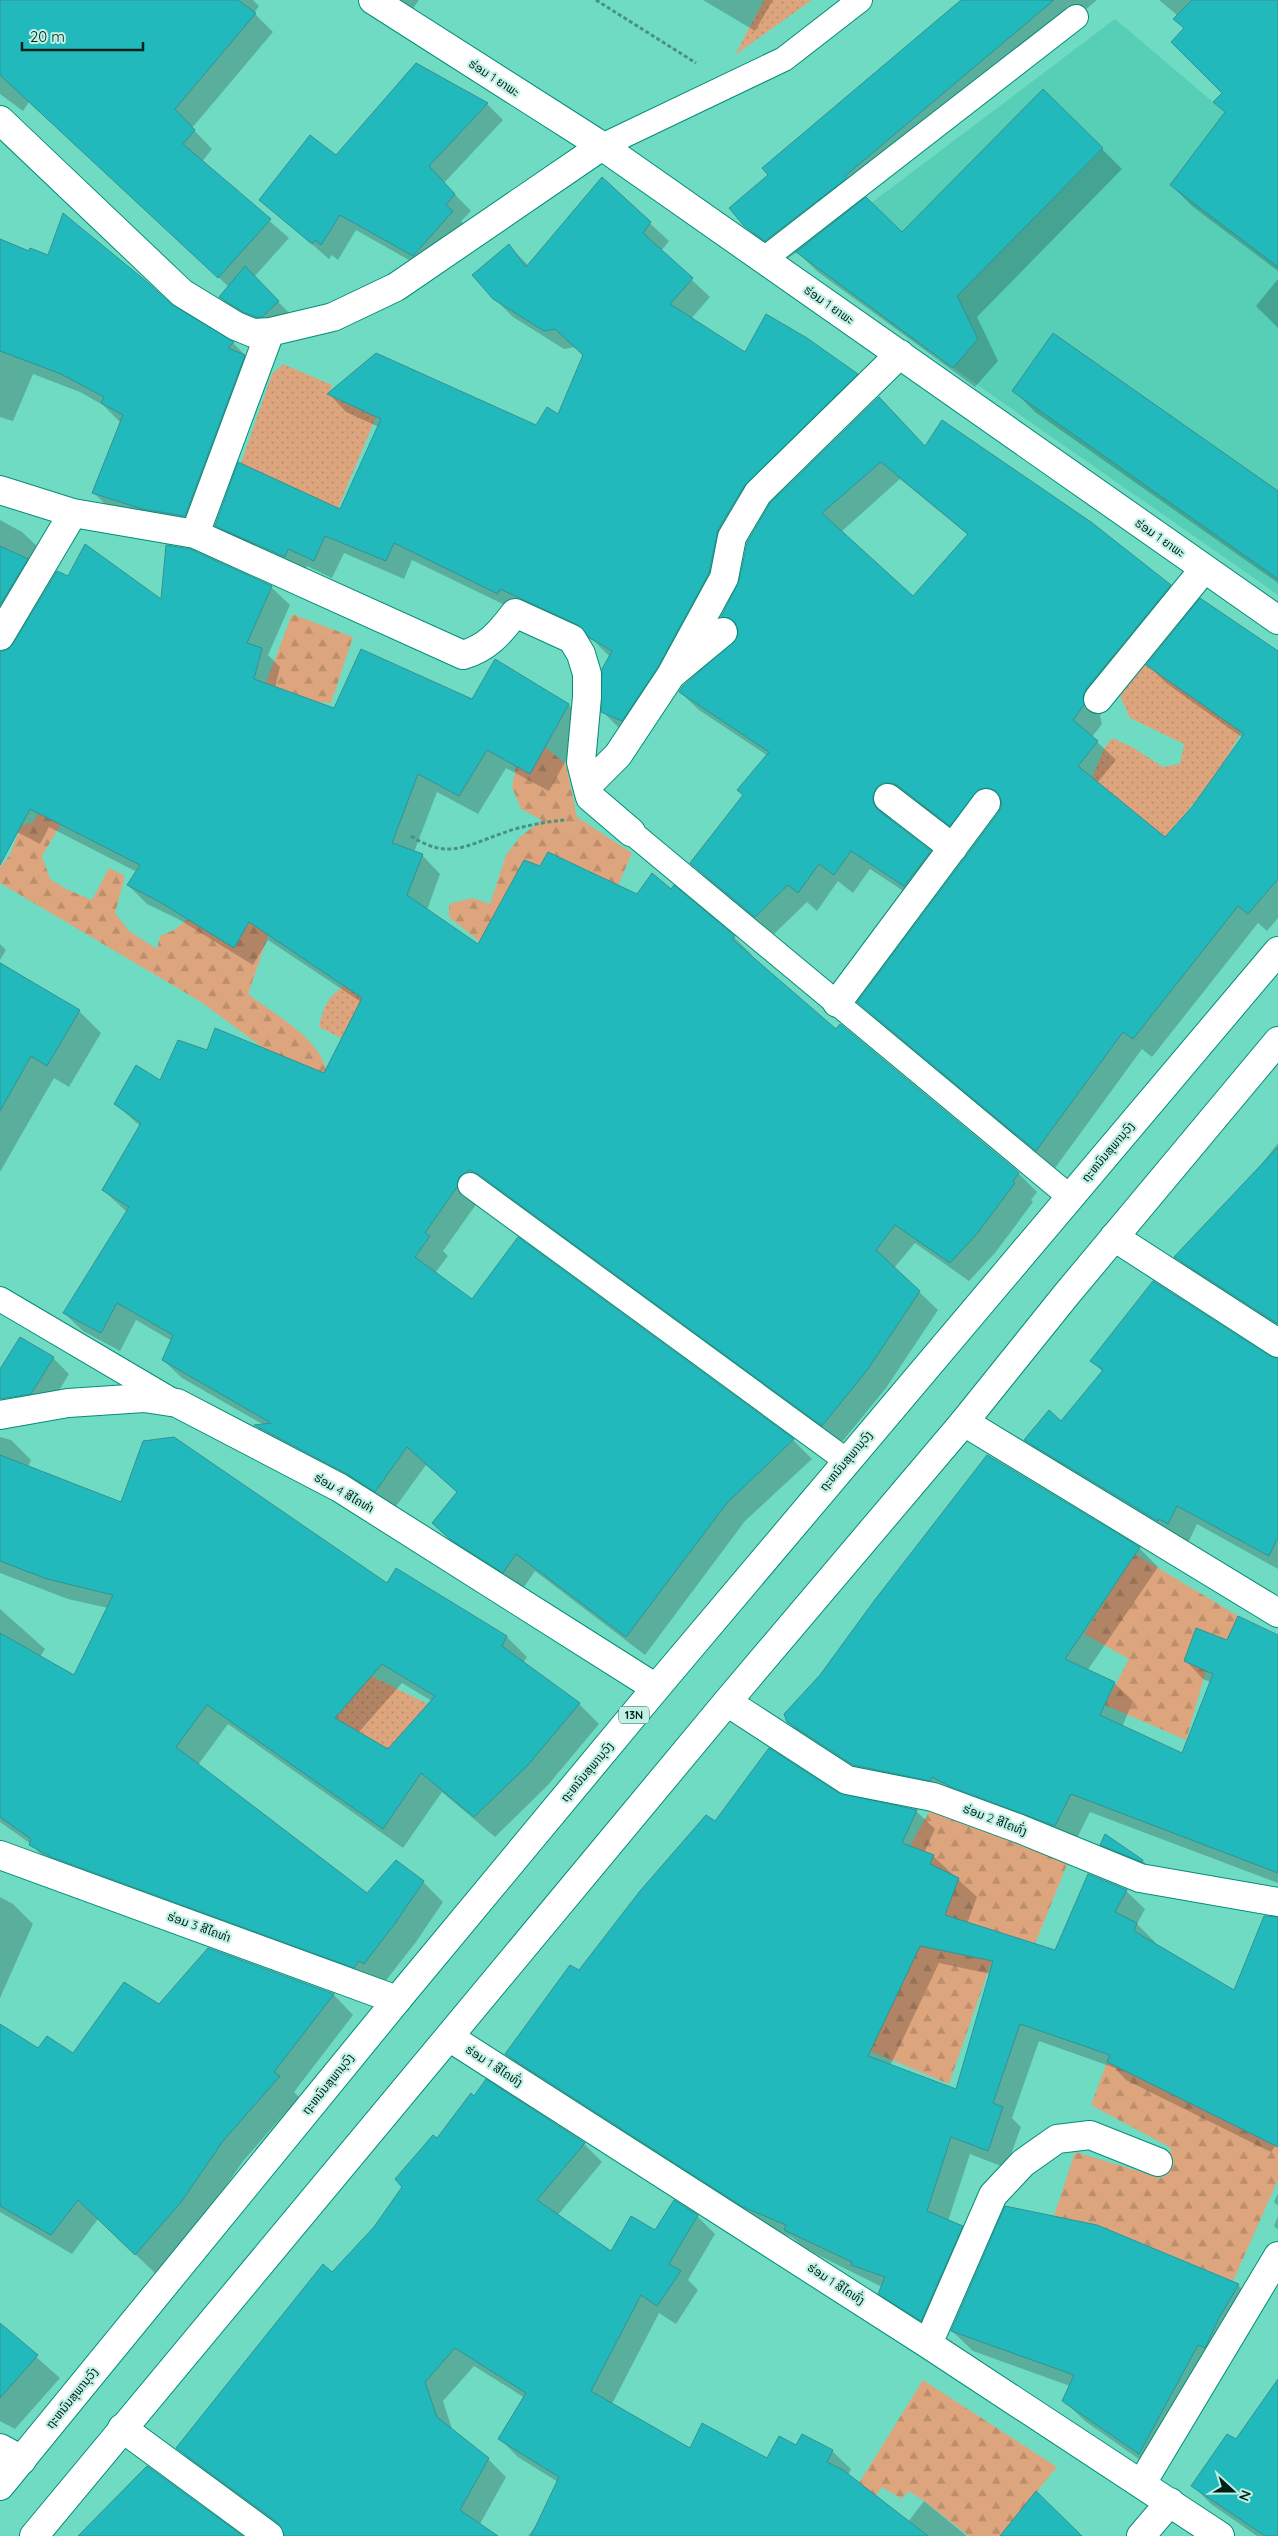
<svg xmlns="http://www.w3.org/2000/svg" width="1278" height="2536" viewBox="0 0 1278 2536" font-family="Quicksand,'Noto Sans Lao',sans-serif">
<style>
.built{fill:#57ceb6}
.grass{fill:url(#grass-dots)}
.forest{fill:url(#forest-firs)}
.shadow{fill:#0003;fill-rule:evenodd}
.building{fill:#22b9bc;stroke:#359193;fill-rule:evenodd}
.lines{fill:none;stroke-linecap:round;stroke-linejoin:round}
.service-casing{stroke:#038d78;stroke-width:26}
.minor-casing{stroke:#038d78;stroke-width:30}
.trunk-casing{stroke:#038d78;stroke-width:30}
.path{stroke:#459382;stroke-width:3;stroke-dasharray:4 2.5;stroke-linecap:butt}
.service{stroke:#fff;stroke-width:24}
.minor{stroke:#fff;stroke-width:28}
.trunk{stroke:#fff;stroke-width:28}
.labels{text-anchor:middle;stroke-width:4.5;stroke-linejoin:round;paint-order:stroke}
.shield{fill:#c1f1e4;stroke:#3a5f57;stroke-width:1}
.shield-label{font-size:11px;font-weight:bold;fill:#00201a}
.street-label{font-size:12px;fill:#00201a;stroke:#c1f1e4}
</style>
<defs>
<pattern id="grass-dots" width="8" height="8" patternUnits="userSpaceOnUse" patternTransform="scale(1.25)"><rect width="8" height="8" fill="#dda57d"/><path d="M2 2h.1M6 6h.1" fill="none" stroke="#bc8e6b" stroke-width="1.8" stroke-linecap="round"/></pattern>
<pattern id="forest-firs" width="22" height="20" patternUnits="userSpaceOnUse" patternTransform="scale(1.25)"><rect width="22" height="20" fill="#dda57d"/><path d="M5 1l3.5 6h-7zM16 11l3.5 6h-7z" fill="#bc8e6b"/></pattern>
</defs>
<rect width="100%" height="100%" fill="#70dbc3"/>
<!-- built -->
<path class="built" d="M1115,19L1278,157V595L916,342L801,256Z"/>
<!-- grass -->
<path class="grass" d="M764,0H812L735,55Z
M283,364L332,385L328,395L376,417L338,508L264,524L254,546L231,543L225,522L233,486L272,374Z
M1145,664L1241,732C1221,771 1193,805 1164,838L1092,778L1104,749L1112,738L1132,747L1163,767L1180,764L1184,744L1130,718L1120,696Z
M354,979L368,988L341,1038L319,1027C325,999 331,995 354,979Z
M371,1676L428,1704L388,1749L335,1718Z"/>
<!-- forest -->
<path class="forest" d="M292,614L353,637L331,703L318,702L266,683Z
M545,747L566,764L577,817L632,853L617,888L569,917L594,873L548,852L540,866L524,860L499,906L489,949L449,917V904L472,898L490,904L506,855L520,837L542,820L521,809L512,787L516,766Z
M65,771L71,807L42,856L50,879L66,889L92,900L109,868L125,876L115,913L129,931L157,949L160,936L174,930L188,919L235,947L264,895L272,924L248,994C276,1016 325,1040 328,1079L303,1077L201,1002L0,883V867L10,855L21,826L33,822Z
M1135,1554L1238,1616L1227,1640L1196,1629L1184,1661L1206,1671L1186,1740L1105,1705L1129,1659L1084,1634Z
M933,1805L1068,1862L1035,1944L1001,1934L949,2084L870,2051L920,1946L935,1931L959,1878L930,1864L933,1855L910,1846Z
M1107,2062L1278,2147V2180L1233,2281L1098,2225L1054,2216L1075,2152L1162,2178L1171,2148L1091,2105Z
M923,2380L1057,2467L1000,2536H969L923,2500L908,2491L902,2499L882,2487L859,2519L843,2509Z"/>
<!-- shadow -->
<path class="shadow" d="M0,0H253L259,6L254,13L273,32L192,128L212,149L202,162L289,238L254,277L294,318L278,333L236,313L220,297L229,287L29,102L23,111L0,94Z
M396,0H419L412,10Z
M703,0H773L755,31Z
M963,0H1097L864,197L902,233L1043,90L1122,169L977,317L998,361L975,387L818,272L797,252L786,260L765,246L744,225L770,176Z
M1159,0H1278V271L1192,206L1171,185L1226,113L1223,93L1195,30Z
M487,104L503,120L444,183L471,211L461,221L468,228L430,272L356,230L338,260L332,255L329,259L261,200Z
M602,179L669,241L661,251L710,297L691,319L745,353L857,374L875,393L763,503L621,730L603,712L610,657L594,641L519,607L517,611L412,560L404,579L344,553L332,578L307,566L303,575L235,544L216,525L341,511L379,427L346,412L329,394L537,427L558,416L584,356L575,347L564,349L513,317L494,298L509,246L528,265Z
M0,240L171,305L233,343L251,361L203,534L112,511L94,493L120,422L103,405L80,392L33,374L13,421L0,417Z
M1278,279V328L1256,306Z
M1014,391L1278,493V583L1035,412Z
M879,398L925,447L1170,586L1188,605L1104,708L1100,716L1102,724L1092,737L1116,760L1097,783L1165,839L1193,807L1243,738L1166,683L1148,665L1278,652V918L1267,931L1258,923L1152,1057L1142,1049L1055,1168L877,1020L859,1002L1000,813L1002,806L998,807L969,843L890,815L891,822L930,852L949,870L923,904L870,869L853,893L838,881L817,911L807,902L774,934L710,882L692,863L744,795L768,756L699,710L680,692L739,639V633L722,616ZM900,479L968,535L913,598L841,532Z
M0,520L22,532L41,550L0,633Z
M68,578L162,601L271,587L290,605L268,655L280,667L275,688L335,710L473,700L496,661L569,705L587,723L549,791L506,768L478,814L437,792L414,852L422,855L440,874L427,910L479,946L541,867L637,895L734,937L752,955L751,957L837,1031L840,1026L1019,1174L1037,1192L1031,1200L1033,1202L995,1253L969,1281L915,1243L894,1268L938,1310L886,1388L841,1443L478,1195L475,1206L443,1251L448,1256L435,1273L472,1301L518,1239L793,1440L812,1459L745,1521L645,1655L535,1571L522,1590L472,1558L452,1542L433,1523L458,1493L426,1465L394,1509L274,1444L256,1426L264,1425L182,1378L163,1360L172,1341L136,1320L120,1351L83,1331L64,1313L127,1212L103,1190L141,1127L116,1104L161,1082L207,1052L324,1075L361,1002L268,940L253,965L180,920L147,904L128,885L137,872L49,827L40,844L0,823V691Z
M0,944L6,950L0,960Z
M0,962L79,1011L101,1033L69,1087L54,1078L0,1172Z
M1278,1143V1331L1198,1279L1176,1257L1256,1171Z
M1269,1357L1278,1359V1569L1197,1524L1188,1543L1046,1460L1026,1440L1061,1423L1103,1372L1092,1361Z
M53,1358L69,1374L48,1409L38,1411L12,1395L0,1383V1372Z
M0,1437L11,1440L31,1460L28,1467L122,1504L387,1585L396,1570L507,1637L527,1657L523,1663L579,1704L599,1724L548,1785L495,1837L442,1792L403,1848L228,1724L198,1765L367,1894L423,1882L443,1902L416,1942L384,1983L51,1865L31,1844L0,1822V1609L45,1649L40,1657L74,1677L108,1608L68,1599L0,1573ZM402,1683L432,1701L388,1751L358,1733Z
M988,1456L1139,1548L1158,1567L1087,1671L1114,1683L1133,1701L1122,1727L1183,1755L1211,1682L1203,1679L1185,1660L1227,1642L1278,1637V1883L1090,1812L1074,1844L873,1783L807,1741L788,1722Z
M838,1794L916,1811L935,1829L924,1853L933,1856L977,1897L967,1924L1055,1952L1126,1891L1145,1909L1137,1924L1155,1942L1154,1944L1235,1992L1278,1948V2142L1271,2152L1126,2080L1115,2068L1039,2041L1012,2118L1021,2127L1006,2168L970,2154L948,2221L962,2227L980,2245L940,2338L898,2312L880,2293L882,2287L804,2248L793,2238L763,2225L525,2072L506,2054L715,1823ZM939,1963L991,1974L956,2091L890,2066Z
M1102,1845L1143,1861L1166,1884L1125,1868Z
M0,1897L13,1904L33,1924L0,1998Z
M208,1949L334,1995L353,2015L294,2092L299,2097L243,2161L202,2221L156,2274L98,2219L72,2254L0,2212V2025L39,2049L73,2054L159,2006Z
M437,2140L584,2144L602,2162L557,2216L611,2253L655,2232L697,2216L715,2234L688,2280L698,2290L676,2324L659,2313L612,2404L691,2450L768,2460L797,2446L832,2451L851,2469L848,2475L908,2522L924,2501L967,2536H528L539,2522L558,2482L518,2457L500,2439L525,2398L474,2366L443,2401L453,2432L488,2459L506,2477L480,2524L496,2536H286L285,2532L196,2467L178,2448L375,2227Z
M1278,2193V2206L1274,2202Z
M1278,2216V2230L1274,2226Z
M1238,2285L1259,2305L1160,2474L1085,2421L1064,2401L1070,2386L973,2351L952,2331Z
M0,2325L60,2378L15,2429L0,2421Z
M1278,2380V2536H1257L1211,2504L1193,2486L1236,2441Z"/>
<!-- building -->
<path class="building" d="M0,0H238L256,13L175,109L195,130L183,144L271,219L218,278L0,75Z
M961,0H1054L845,176L847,178L765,241L744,226L729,208L768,175L762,168Z
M1192,0H1278V267L1170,185L1225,112L1213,102L1222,93L1171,42L1184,28L1173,19Z
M416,63L488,103L429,166L455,194L446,205L453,211L413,256L340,215L321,245L315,240L312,244L259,200L310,135L336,155Z
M1043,89L1103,148L957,296L978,339L953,368L796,252L866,197L902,232Z
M602,177L651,222L643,233L693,278L670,304L745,352L766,314L807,338L858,374L745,485L718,529L709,573L658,667L622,721L601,712L602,669L612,651L590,638L578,625L500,589L498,594L394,543L386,561L325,536L314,561L288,549L285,557L215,526L238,462L340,509L381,419L327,394L376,353L536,425L547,407L558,414L583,355L555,329L544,331L493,299L472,275L509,244L526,267Z
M63,213L146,281L171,304L234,342L228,348L245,355L185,516L142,509L92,493L123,415L101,403L104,397L61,374L0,351V239L29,251L30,248L48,255Z
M245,266L279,301L262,317H256L243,312L219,297Z
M1053,333L1278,491V579L1012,391Z
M879,397L925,446L942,420L1091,522L1171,585L1086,689L1083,697L1084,705L1073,720L1098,741L1078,766L1165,837L1192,807L1244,734L1146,665L1200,598L1278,651V879L1248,914L1238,906L1133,1039L1123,1032L1036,1151L857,1002L999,812L1002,804L1000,797L996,791L988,788L979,789L950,826L897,785L891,783H883L876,788L873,796V803L878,810L931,851L904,886L851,851L834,875L819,864L798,893L788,885L755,917L690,863L743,795L737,790L769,752L679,692L683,686L737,638L738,630L735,622L729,618L721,617L739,581L747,543L770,503ZM881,462L968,534L913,596L822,513Z
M85,544L161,599L166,545L190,549L272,586L247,643L262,648L254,679L334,708L361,649L472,699L495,659L569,704L530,774L487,750L459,796L418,774L392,843L423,854L407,895L478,944L524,860L540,866L548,852L637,894L652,873L671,889L674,885L735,936L732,939L836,1029L840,1024L1019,1173L1013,1181L1015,1183L976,1235L950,1263L895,1225L876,1250L920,1291L868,1369L822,1426L478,1174L469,1170L459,1177L457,1187L425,1233L430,1236L415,1257L472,1299L518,1237L794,1439L727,1503L626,1637L516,1554L503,1573L451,1540L432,1523L457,1492L407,1447L375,1492L347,1474L254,1425L271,1423L162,1360L173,1335L117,1303L101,1333L63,1313L129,1207L102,1190L141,1123L114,1104L136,1065L160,1080L178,1040L207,1050L215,1028L324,1073L362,998L249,922L234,948L160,902L127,885L140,865L30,809L0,865V652L7,650L13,644L57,571L68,576Z
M0,546L28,559L0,605Z
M0,963L80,1010L47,1066L31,1056L0,1111Z
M1278,1147V1324L1174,1257Z
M1153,1281L1270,1356L1278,1358V1537L1269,1556L1177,1506L1168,1524L1159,1519L1158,1521L1024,1440L1049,1410L1061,1421L1103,1370L1090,1361Z
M20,1337L54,1357L31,1394L0,1399V1369Z
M174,1437L387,1583L396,1568L507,1636L502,1646L580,1703L528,1765L474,1817L421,1773L383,1829L207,1705L176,1747L367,1893L396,1860L424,1881L396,1922L364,1964L359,1961L354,1968L51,1857L29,1845L31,1839L0,1817V1633L74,1675L113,1595L47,1579L0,1561V1455L121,1502L143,1441ZM382,1664L435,1696L388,1749L335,1718Z
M987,1455L1140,1547L1065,1659L1115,1682L1100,1715L1182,1753L1213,1674L1184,1661L1196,1628L1227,1640L1238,1616L1278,1635V1873L1071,1794L1055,1826L951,1787L932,1777L930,1781L853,1765L787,1722L784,1714L820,1675L874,1601Z
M769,1748L839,1793L917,1810L902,1843L934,1855L930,1864L959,1878L945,1915L1055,1950L1088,1874L1127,1890L1115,1912L1137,1923L1134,1931L1234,1990L1264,1916L1278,1917V2147L1107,2062L1110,2055L1020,2024L993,2103L1003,2107L988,2151L951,2137L927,2211L963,2226L921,2321L878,2294L885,2277L851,2265L852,2262L784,2230L786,2225L743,2207L505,2054L570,1965L579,1970L640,1891L706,1815L715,1821ZM920,1946L993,1961L956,2089L868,2056Z
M1105,1834L1143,1860L1142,1862L1100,1845Z
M208,1948L334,1994L274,2072L280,2076L223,2141L182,2201L135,2255L78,2200L51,2235L0,2206V2024L38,2048L47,2036L73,2053L124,1982L159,2004Z
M486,2079L585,2143L537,2200L611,2251L631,2216L655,2230L674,2200L698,2215L669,2264L681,2271L657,2306L641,2295L591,2391L690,2448L702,2423L767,2458L779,2436L796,2445L802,2434L833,2450L827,2462L843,2470L928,2536H531L559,2477L498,2439L526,2393L455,2348L425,2382L437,2417L489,2458L460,2510L498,2536H284L278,2523L176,2448L323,2264L332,2272L374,2227L402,2187L395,2179L433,2135L437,2138L471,2093L474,2096Z
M1005,2206L1097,2225L1239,2284L1219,2318L1205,2348L1198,2345L1139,2454L1062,2401L1074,2375L951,2331Z
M0,2323L38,2355L0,2398Z
M1278,2379V2536H1265L1191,2486L1227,2434L1236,2439Z
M147,2466L243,2536H78Z
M1036,2491L1082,2536H1000Z"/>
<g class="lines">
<defs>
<path id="service" d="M602,146L784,59L860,0
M763,260L1076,17
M631,832L1070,1197
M470,1185L847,1461
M0,1299L173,1401"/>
<path id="minor" d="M373,0L602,146L1278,620
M0,120L182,293L236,326L253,333L270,332L333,317L396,287L602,146
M0,490L73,513L195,534L463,655C487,648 500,633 515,613L572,639L581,654L587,674V697L581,762L587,786
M195,534L270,332
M0,636L73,513
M671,675L724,578L732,537L758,493L900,354
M1098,699L1204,569
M888,798L953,848
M631,832L590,797L587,786L618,755L671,675L723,632
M837,1003L986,803
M1114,1237L1278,1343
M0,1415L68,1403L144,1398L177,1403L340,1488L656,1688
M964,1422L1278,1613
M727,1702L847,1780L933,1797L1020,1829L1140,1878L1278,1902
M0,1855L397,2000
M449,2037L928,2344L1220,2536
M928,2344L993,2195L1023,2163L1057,2139L1090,2135L1158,2162
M122,2428L269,2536
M0,2448L22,2460
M1142,2483L1278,2256
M1141,2536L1170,2502"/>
<path id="trunk" d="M0,2486L397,2000L656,1688L1278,951
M34,2536L727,1702L964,1422L1066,1295L1278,1041"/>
</defs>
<!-- service casing -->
<use href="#service" class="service-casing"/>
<!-- minor casing -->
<use href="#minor" class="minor-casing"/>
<!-- trunk casing -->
<use href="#trunk" class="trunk-casing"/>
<!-- path -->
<path class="path" d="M596,0L696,63
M411,836C448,860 465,846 503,833C521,826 545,822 564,820"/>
<!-- service -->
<use href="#service" class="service"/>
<!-- minor -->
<use href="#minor" class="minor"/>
<!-- trunk -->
<use href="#trunk" class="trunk"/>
</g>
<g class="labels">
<!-- shield labels -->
<rect class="shield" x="619" y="1706.5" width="30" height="17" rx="4"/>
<g class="shield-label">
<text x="634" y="1719">13N</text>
</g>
<!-- street labels -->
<g class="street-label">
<text transform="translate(494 78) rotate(33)" y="4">ຮ່ອມ 1 ຍາພະ</text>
<text transform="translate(829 305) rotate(35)" y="4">ຮ່ອມ 1 ຍາພະ</text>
<text transform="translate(1160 538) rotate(35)" y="4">ຮ່ອມ 1 ຍາພະ</text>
<text transform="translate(1108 1152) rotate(-50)" y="4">ຖະຫນົນສຸພານຸວົງ</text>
<text transform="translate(846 1461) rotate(-50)" y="4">ຖະຫນົນສຸພານຸວົງ</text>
<text transform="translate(344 1493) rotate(30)" y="4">ຮ່ອມ 4 ສີໄຄທ່າ</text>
<text transform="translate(587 1772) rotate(-50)" y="4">ຖະຫນົນສຸພານຸວົງ</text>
<text transform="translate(995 1820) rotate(21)" y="4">ຮ່ອມ 2 ສີໄຄທົ່ງ</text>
<text transform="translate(199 1927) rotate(20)" y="4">ຮ່ອມ 3 ສີໄຄທ່າ</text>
<text transform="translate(494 2066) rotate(33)" y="4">ຮ່ອມ 1 ສີໄຄທົ່ງ</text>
<text transform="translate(328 2084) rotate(-51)" y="4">ຖະຫນົນສຸພານຸວົງ</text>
<text transform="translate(836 2284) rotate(33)" y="4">ຮ່ອມ 1 ສີໄຄທົ່ງ</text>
<text transform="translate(72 2398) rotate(-51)" y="4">ຖະຫນົນສຸພານຸວົງ</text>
</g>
</g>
<!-- north arrow -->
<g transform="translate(1233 2491) rotate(111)" stroke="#c1f1e4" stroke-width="4" paint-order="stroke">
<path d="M0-4L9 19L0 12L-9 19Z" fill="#00201a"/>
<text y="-8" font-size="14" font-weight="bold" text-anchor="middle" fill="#00201a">N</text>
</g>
<!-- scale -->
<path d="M22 42v8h121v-8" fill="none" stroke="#00201a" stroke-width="2.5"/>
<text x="30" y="42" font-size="15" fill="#00201a" stroke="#c1f1e4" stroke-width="4" paint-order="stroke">20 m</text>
</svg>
